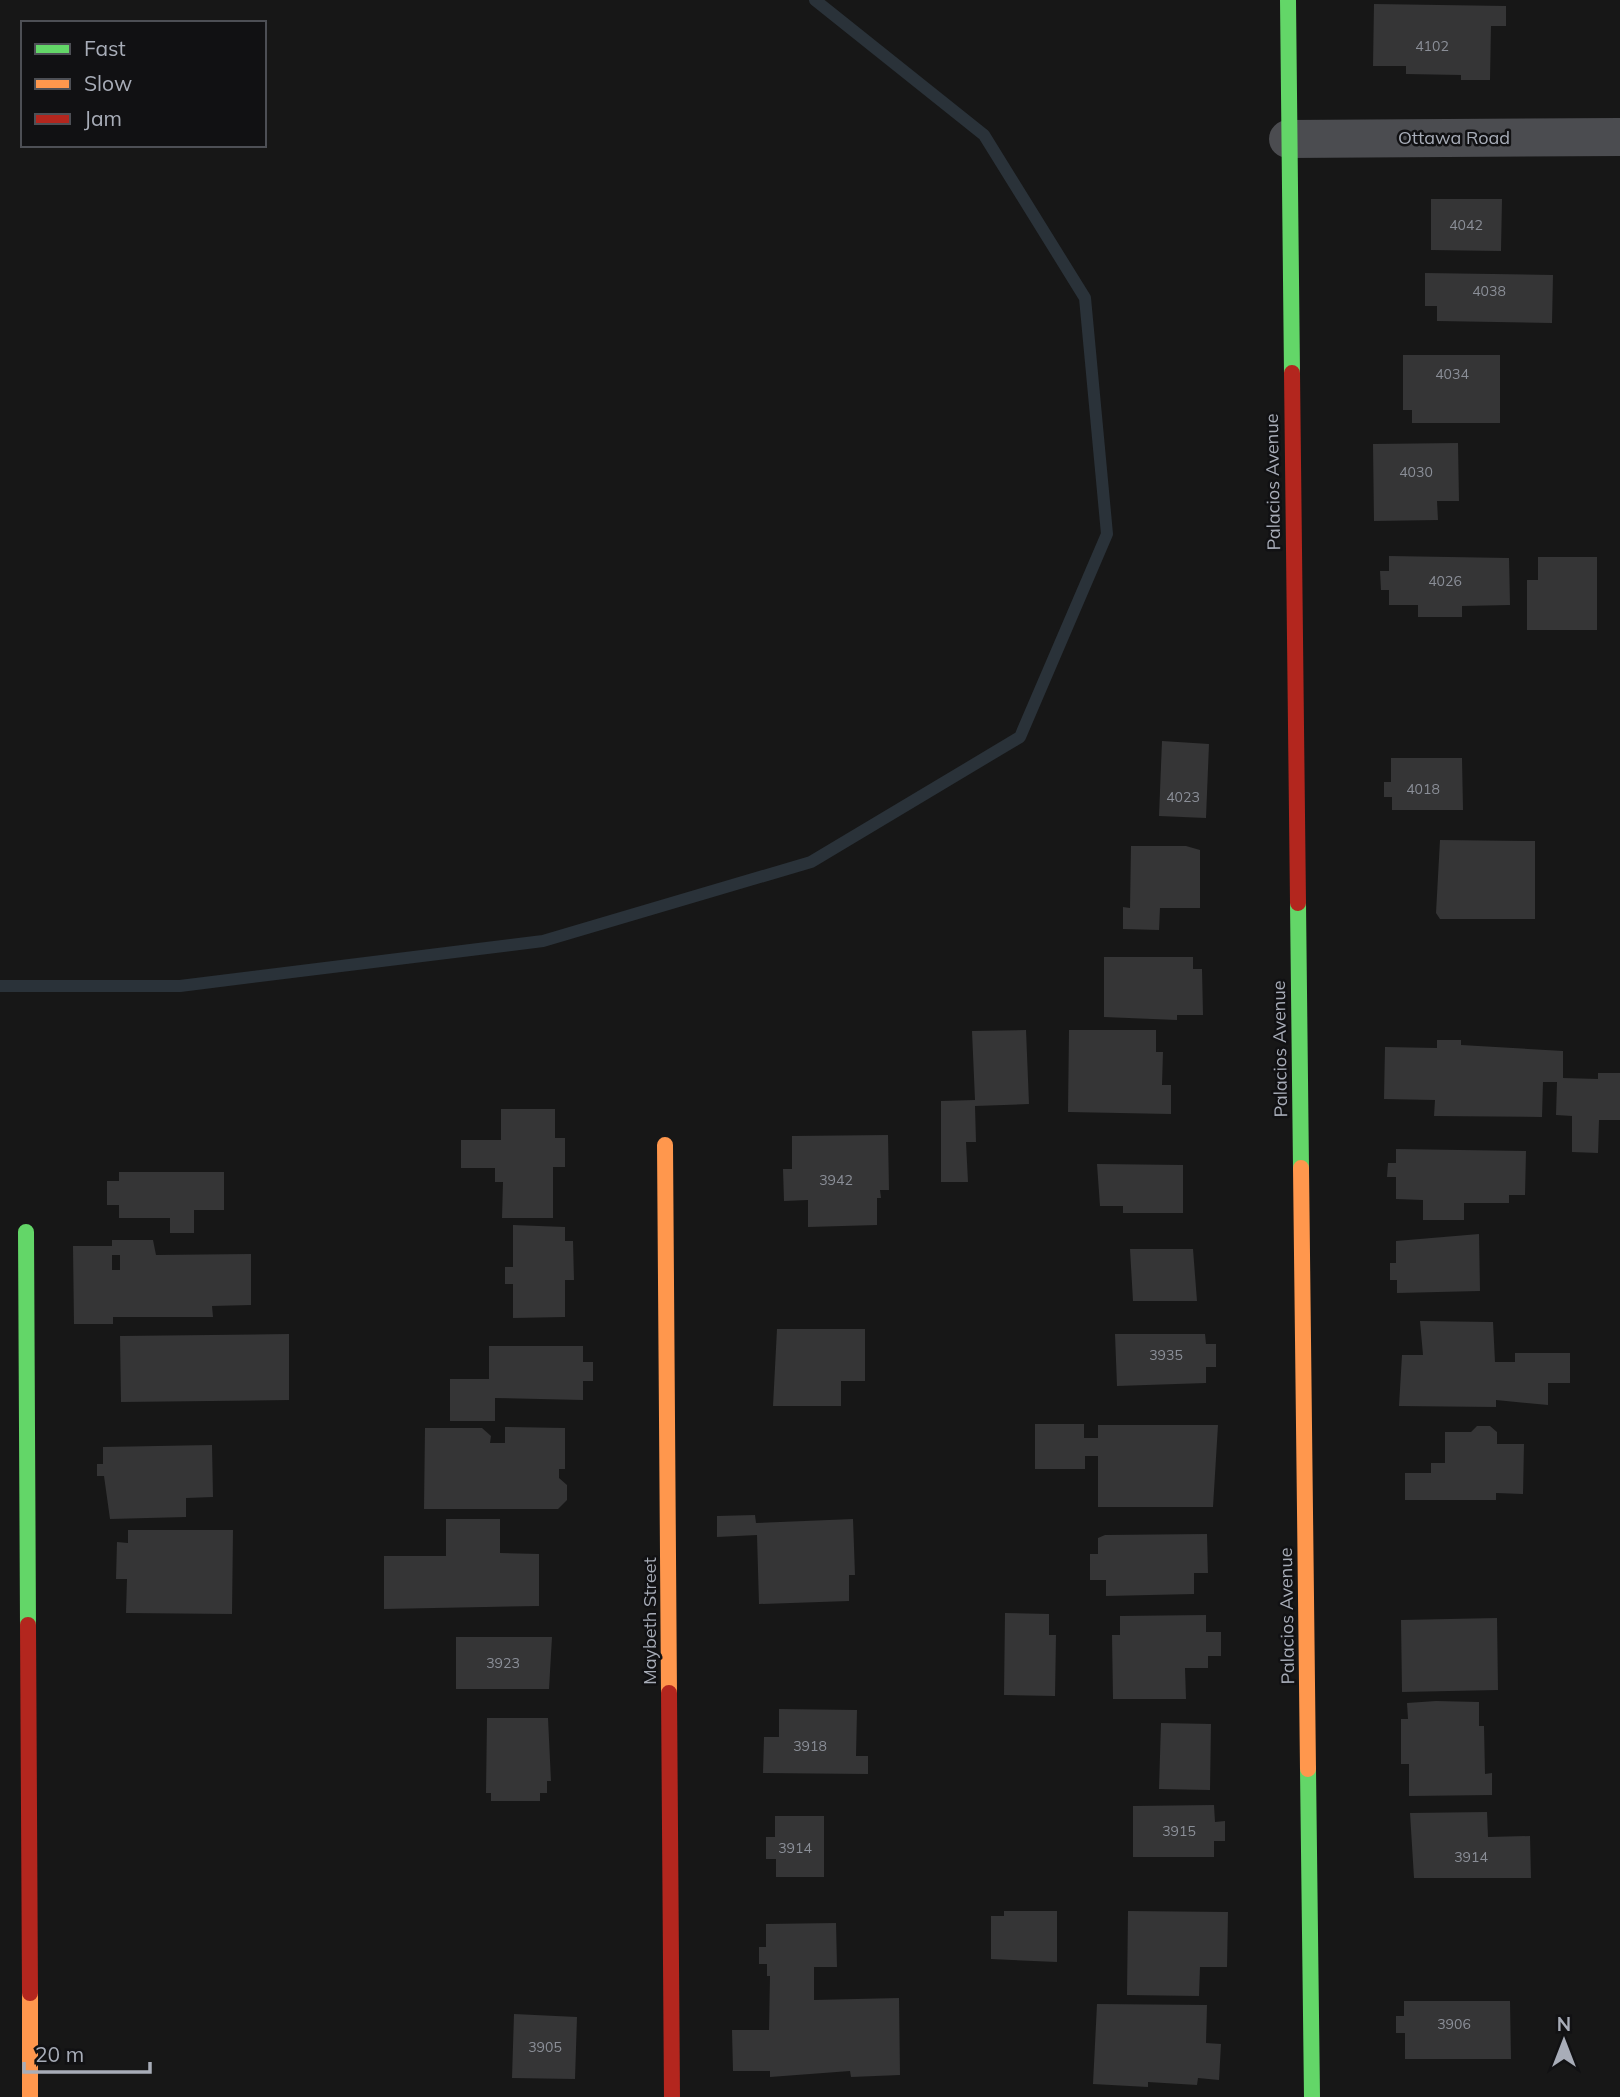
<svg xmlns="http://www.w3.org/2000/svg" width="1620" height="2097" viewBox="0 0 1620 2097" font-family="Mulish,sans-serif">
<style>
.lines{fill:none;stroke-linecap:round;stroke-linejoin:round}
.stream{stroke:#2a3239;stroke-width:12}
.building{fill:#353536;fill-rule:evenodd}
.street{stroke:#4b4c50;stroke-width:38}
.fast{stroke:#63d668;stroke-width:16}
.slow{stroke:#ff974d;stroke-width:16}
.jam{stroke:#b3261e;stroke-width:16}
.labels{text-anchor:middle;stroke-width:5;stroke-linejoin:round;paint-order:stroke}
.number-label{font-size:14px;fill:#8b8f98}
.street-label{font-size:18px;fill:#a8adb8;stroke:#111113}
</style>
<rect width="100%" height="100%" fill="#171717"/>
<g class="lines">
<!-- stream -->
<path class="stream" d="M0,986H180L543,941L811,862L1020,737L1107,534L1085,298L984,135L815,0"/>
</g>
<!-- building -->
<path class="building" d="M1374,4L1506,6V26H1491L1490,80H1461V75L1406,74V66H1373Z
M1431,199H1502L1501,251L1431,250Z
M1425,273L1553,275L1552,323L1437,321V306H1425Z
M1403,355H1500V423H1412V410H1403Z
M1458,443L1459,501H1437L1438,520L1374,521L1373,444Z
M1389,556L1509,558L1510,605L1462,606V617H1418V605H1389V590H1381L1380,571H1389Z
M1538,557H1597V630H1527V580H1538Z
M1162,741L1209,744L1206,818L1159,816Z
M1391,758H1462L1463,810H1392V797H1384V782H1391Z
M1440,840L1535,841V919H1440L1436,913Z
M1131,846H1186L1200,850V908H1160L1159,930L1123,929V907L1130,908Z
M1104,957H1193V969H1202L1203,1015H1177V1020L1104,1017Z
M1026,1030L1029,1104L975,1106L976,1142H966L968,1182H941V1101L975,1100L972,1031Z
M1069,1030H1156V1052H1163L1162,1085H1171V1114L1068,1112Z
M1437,1040H1461V1045L1563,1051V1078L1598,1079V1073H1620V1120H1599L1598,1153L1572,1152V1116L1556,1115L1557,1082H1543L1542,1117L1434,1116L1435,1100L1384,1099L1385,1047L1437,1048Z
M501,1109H555V1138H565V1167H553V1218H502L503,1182H495V1168H461V1140H501Z
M888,1135L889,1190H880L881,1198H877V1225L808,1227V1200L784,1201L783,1169H792V1136Z
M1396,1149L1526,1151L1525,1195H1509V1203H1464V1220H1423V1200L1396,1199V1177H1387L1388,1163H1396Z
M1097,1164L1183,1165V1213H1123V1206H1100Z
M119,1172H224V1210H194V1233H170V1218H119V1205H107V1181H119Z
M513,1225L565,1227V1241H573L574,1280H565V1317L513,1318V1284H505V1267H513Z
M1479,1234L1480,1291L1397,1293V1280H1390V1263H1396V1241Z
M112,1240H153L156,1255L251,1254V1305L212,1306L213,1317H113V1324H74L73,1246H112ZM112,1255H120V1270H112Z
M1130,1249H1193L1197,1301H1133Z
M1420,1321L1493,1322L1495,1362H1515V1353H1570V1383H1548V1405L1496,1400V1407L1399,1406L1402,1355H1423Z
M777,1329H865V1381H841V1406H773Z
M289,1334V1400L121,1402L120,1336Z
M1115,1334H1205L1206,1344H1216V1367H1206V1383L1117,1386Z
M489,1346H583V1362H593V1381H583V1400L495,1398V1421H450V1379H489Z
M1035,1424H1084V1438H1098V1425H1218L1213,1507H1098V1456H1085V1469H1035Z
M1477,1426H1490L1497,1432V1444H1524L1523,1494L1496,1493V1500H1405V1473H1431V1463H1445V1432H1471Z
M505,1427L565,1428V1469H559V1478L567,1485V1500L558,1509H424L425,1428H482L491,1436L490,1443H505Z
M212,1445L213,1497L186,1498V1517L110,1519L104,1476H97V1464H103V1447Z
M755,1515L756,1523L853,1519L855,1575H849V1601L759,1604L757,1535L717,1537V1516Z
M446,1519H500V1553L539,1554V1606L384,1609V1556H446Z
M128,1530H233L232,1614L126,1613L127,1579H116L117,1542L128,1543Z
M1207,1534L1208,1573H1194V1594L1106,1596V1580H1090V1554H1098V1538L1105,1535Z
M1005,1613L1049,1614V1635H1056L1055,1696L1004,1695Z
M1206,1615V1632H1221V1656H1208V1668H1185L1186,1699H1113L1112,1635H1120V1616Z
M1497,1618L1498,1690L1402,1692L1401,1620Z
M456,1637H552L549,1689H456Z
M1436,1701L1479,1702V1726H1484L1485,1774L1492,1773V1795L1409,1796V1764H1401V1719H1408L1407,1703Z
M779,1709L857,1710L856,1756H868V1774L763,1773L764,1737H779Z
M487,1718H548L551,1781H547V1793H540V1801H491V1793H486Z
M1161,1723L1211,1724L1210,1790L1159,1789Z
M1214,1805L1215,1822L1225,1821V1841H1214V1857H1133V1806Z
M1487,1812L1488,1837L1530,1836L1531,1878H1414L1410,1813Z
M775,1816H824V1877H776V1859H766V1837H775Z
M1004,1911H1057V1962L991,1959V1916H1004Z
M1128,1911L1228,1912L1227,1967H1200L1199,1996L1127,1995Z
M836,1923L837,1967H814V2000L899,1998L900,2075L851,2077L850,2071L770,2077V2071H733L732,2030H769L770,1976H767V1964H759V1947H766V1924Z
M1404,2001H1510L1511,2059H1405V2033H1396V2016H1404Z
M1097,2004L1207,2005L1206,2043L1221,2044L1219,2080L1198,2078L1197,2085L1148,2082V2087L1093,2084Z
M514,2014L577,2017L575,2079L512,2078Z"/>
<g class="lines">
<!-- street -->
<path class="street" d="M1288,139L1620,137"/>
<!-- fast -->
<path class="fast" d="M1288,0L1292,373
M1298,903L1301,1168
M26,1232L28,1625
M1308,1769L1312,2097"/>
<!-- slow -->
<path class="slow" d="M665,1145L669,1693
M1301,1168L1308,1769
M30,1993V2097"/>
<!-- jam -->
<path class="jam" d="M1292,373L1298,903
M28,1625L30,1993
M669,1693L672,2097"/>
</g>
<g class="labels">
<!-- number labels -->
<g class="number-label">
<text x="1432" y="51">4102</text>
<text x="1466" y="230">4042</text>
<text x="1489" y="296">4038</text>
<text x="1452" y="379">4034</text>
<text x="1416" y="477">4030</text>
<text x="1445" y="586">4026</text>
<text x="1423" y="794">4018</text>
<text x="1183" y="802">4023</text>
<text x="836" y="1185">3942</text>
<text x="1166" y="1360">3935</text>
<text x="503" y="1668">3923</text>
<text x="810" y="1751">3918</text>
<text x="1179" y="1836">3915</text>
<text x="795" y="1853">3914</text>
<text x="1471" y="1862">3914</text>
<text x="1454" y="2029">3906</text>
<text x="545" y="2052">3905</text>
</g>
<!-- street labels -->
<g class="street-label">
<text x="1454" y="144">Ottawa Road</text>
<text transform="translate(1273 482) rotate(-91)" y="6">Palacios Avenue</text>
<text transform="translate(1280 1049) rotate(-91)" y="6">Palacios Avenue</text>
<text transform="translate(1287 1616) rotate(-91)" y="6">Palacios Avenue</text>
<text transform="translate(650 1621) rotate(-90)" y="6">Maybeth Street</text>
</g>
</g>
<!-- legend -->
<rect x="21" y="21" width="245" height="126" fill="#111113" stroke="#4d4f55" stroke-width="2"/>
<rect x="35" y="44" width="35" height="10" fill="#63d668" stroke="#4d4f55" stroke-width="2"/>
<text x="84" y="56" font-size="21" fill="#a8adb8">Fast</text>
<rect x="35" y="79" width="35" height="10" fill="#ff974d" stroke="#4d4f55" stroke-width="2"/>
<text x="84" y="91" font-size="21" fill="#a8adb8">Slow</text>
<rect x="35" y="114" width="35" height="10" fill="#b3261e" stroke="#4d4f55" stroke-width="2"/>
<text x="84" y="126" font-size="21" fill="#a8adb8">Jam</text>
<!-- north arrow -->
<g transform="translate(1564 2041)" stroke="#111113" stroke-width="5" paint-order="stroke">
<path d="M0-5L12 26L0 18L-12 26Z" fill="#a8adb8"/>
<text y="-10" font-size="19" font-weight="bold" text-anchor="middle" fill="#a8adb8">N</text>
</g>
<!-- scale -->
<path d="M24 2062v10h126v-10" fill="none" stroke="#a8adb8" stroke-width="3.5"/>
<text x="35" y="2062" font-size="21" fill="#a8adb8" stroke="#111113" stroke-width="5" paint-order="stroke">20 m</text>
</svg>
